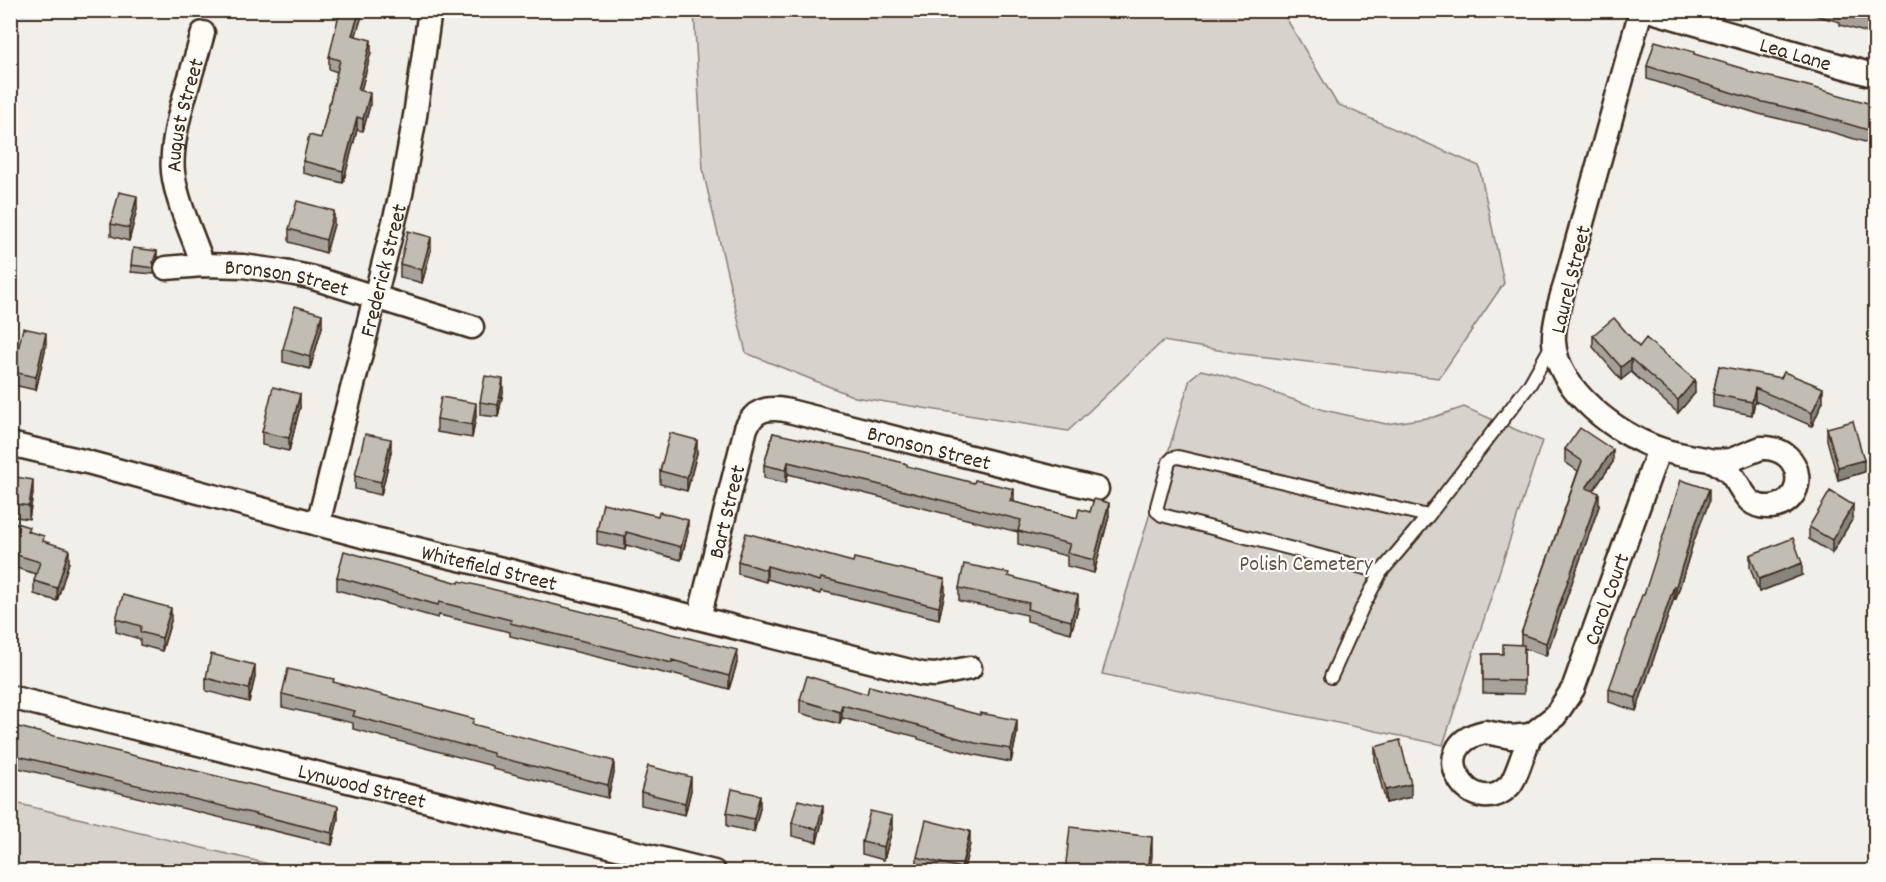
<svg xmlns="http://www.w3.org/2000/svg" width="1886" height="882" viewBox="0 0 1886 882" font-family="Dekko,sans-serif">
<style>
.green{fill:#d7d2cc;stroke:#897e75;stroke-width:1.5}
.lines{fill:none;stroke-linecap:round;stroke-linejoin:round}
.lane-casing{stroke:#3b2a1e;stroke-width:16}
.street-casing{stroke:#3b2a1e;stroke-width:27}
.lane{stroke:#fdfcf7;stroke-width:12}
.street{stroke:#fdfcf7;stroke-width:22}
.wall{fill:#a6a29b;stroke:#3b2a1e;stroke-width:1.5}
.shaded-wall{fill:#87847e;stroke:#3b2a1e;stroke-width:1.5}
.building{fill:#c1bcb4;stroke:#3b2a1e;stroke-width:1.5}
.labels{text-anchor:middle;stroke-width:4.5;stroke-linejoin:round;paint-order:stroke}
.street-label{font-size:22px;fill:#3b2a1e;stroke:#fdfcf7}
.park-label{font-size:22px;fill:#62544a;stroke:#fdfcf7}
</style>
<rect width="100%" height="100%" fill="#f1efea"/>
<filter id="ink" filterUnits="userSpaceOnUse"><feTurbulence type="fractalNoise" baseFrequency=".0167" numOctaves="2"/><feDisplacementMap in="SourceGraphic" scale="12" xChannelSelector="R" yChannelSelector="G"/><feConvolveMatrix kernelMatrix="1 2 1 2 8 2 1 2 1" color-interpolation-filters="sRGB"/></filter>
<g filter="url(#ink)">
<!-- green -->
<path class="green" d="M694,11H1282L1337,104L1479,166L1504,283L1439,378L1242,354L1163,341L1068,431L855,397L746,353L703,171Z
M1201,370L1218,374L1324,410L1386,424L1434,417L1464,407L1542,441L1443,745L1102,674L1190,379Z
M10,802H11L298,871H11Z"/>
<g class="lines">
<defs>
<path id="lane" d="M1381,572L1162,515L1157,511V506L1169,462L1173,458L1178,457L1428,516
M1331,677L1362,608L1381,572L1428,516L1530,384L1552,345"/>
<g id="street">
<path d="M1641,10L1559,306C1557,317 1553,330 1554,342C1557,390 1618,435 1660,449C1677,455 1696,457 1714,461"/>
<path id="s1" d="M1648,10L1876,76"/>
<path id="s2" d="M203,265C193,235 177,204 173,172C169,134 193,71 203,33"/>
<path id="s3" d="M166,268L203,265L243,266L279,271L310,277L472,327"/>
<path id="s4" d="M10,444L87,462L362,536L502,569L922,674L935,675L970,668"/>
<path d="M1761,448C1807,446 1809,506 1769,507C1744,508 1743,486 1729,472C1725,468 1719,465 1714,461L1731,460Z"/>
<path id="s5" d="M318,524L401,194L415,116L430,10"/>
<path id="s6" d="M699,618L746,428C754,410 766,407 785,410L1097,489"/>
<path id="s7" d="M10,697L714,872"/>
<path d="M1485,732L1511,737L1531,735C1524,748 1517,778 1509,786C1471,824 1421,745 1485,732Z"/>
<path id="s8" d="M1531,735L1555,716L1573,689L1659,449"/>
</g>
</defs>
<!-- lane casing -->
<use href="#lane" class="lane-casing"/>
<!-- street casing -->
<use href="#street" class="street-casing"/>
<!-- lane -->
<use href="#lane" class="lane"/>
<!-- street -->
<use href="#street" class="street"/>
</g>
<!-- wall -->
<path class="wall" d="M1795,10H1875V35L1840,25V22Z
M356,36L371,52L361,90L370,105L363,131L357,130L343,183L303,173V161L321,138L337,72L329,69V57Z
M1694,54L1748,72L1875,105V145L1814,127L1759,114L1647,79V66Z
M137,209L129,241L111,236V224Z
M334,224L326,253L289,242V229Z
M431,250L422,283L400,277V264Z
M157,257L154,266V274L131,272V265Z
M322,327L310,369L283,362V349Z
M1593,335L1639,347L1695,393L1678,413L1631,372L1621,380L1593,347Z
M46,346L36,390L13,385V372Z
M1719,366L1823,401L1812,426L1755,401L1752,415L1713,407V394Z
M503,392L498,417L480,415V402Z
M300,407L289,451L262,445V432Z
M476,416L472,438L437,432V419Z
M1827,428L1864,472L1838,480L1827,440Z
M773,433L907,467L1014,502L1077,518L1109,516L1094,573L1067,566V556L1018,544V532L788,474L786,483L764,478V465Z
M1565,449L1613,462L1593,491L1599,506L1546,656L1524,648V694L1483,693V654H1503L1521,644V634L1578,471L1565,462Z
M391,452L381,495L355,489V476Z
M697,453L687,491L660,484V471Z
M10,476L33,493L29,519L10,516Z
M1709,502L1693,543L1676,599L1674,598L1636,711L1609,702V689Z
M1853,518L1832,553L1809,539V527Z
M10,529L29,532L44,542L69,562L57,601L34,594V581L36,574L10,566Z
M597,531L688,532L681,560L626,545L625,550L597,544Z
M1750,555L1802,575L1759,592L1750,567Z
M738,561L945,592L939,619L821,591L820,594L767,579L766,582L738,574Z
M337,577L737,663L729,689L672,673V675L510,636V632L439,615L438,618L337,590Z
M1009,577L1078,608L1071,633L1027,621V615L959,601V588Z
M116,619L171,621L162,651L140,645V639L116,632Z
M255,677L249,702L206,691V678Z
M334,683L474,725L614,773L608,798L493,769V766L353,729V723L282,707V694Z
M867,694L1017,733L1011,762L975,755L918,739V737L842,718L840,724L800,713V700Z
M10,725L338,819L332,845L10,766Z
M1375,747L1411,797L1386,803L1375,760Z
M691,790L685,815L641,805V792Z
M760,808L754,832L727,826V813Z
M823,818L817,842L792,836V823Z
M892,829L884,860L862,854V842Z
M970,844L963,872H922L917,870V857Z"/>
<!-- shaded-wall -->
<path class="shaded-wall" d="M360,10H364L352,48V35Z
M371,40V52L358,102V90Z
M370,93V105L363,131V119Z
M357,117V130L343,183V171Z
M137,196V209L129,241V228Z
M334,211V224L326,253V240Z
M431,237V250L422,283V270Z
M157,251V257L153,268V262Z
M322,314V327L310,369V357Z
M46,333V346L36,390V377Z
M1631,359V372L1621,380V367Z
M503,379V392L498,417V405Z
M1695,380V393L1678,413V400Z
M1755,388V401L1752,415V402Z
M1823,388V401L1812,426V413Z
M300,394V407L289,451V438Z
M476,403V416L472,438V425Z
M391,439V452L381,495V482Z
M697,440V453L687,491V478Z
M1613,450V462L1586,501V488Z
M1864,460V472L1838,480V467Z
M788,462V474L786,483V470Z
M33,480V493L29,519V506Z
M1014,489V502L1010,501Z
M1709,489V502L1693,543L1676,599V586L1693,530Z
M1599,493V506L1546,656V643Z
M1109,503V516L1094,573V560Z
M1853,505V518L1832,553V540Z
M688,520V532L681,560V547Z
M626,532V545L625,550V537Z
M69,549V562L57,601V588Z
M1802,563V575L1759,592V579Z
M767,566V579L766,582V570Z
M945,579V592L939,619V607Z
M1674,586V598L1636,711V698Z
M1078,595V608L1071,633V621Z
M171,608V621L162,651V638Z
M737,650V663L729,689V676Z
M255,665V677L249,702V689Z
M842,705V718L840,724V712Z
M1017,720V733L1011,762V749Z
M614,761V773L608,798V785Z
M691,777V790L685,815V803Z
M1411,784V797L1386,803V790Z
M760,795V808L754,832V819Z
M338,806V819L332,845V833Z
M823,806V818L817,842V829Z
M892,816V829L884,860V847Z
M970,831V844L963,872H961Z
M1152,837V856L1150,872H1148Z"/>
<!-- building -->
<path class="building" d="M340,10H360L352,35L371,40L358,90L370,93L363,119L357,117L343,171L303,161L309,135L321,138L340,60L329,57Z
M1840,10H1875V22L1840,12Z
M1655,41L1694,52V54L1748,70V72L1808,86L1875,105V132L1814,114L1759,101L1647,66Z
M119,192L137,196L129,228L111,224Z
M297,201L334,211L326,240L289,229Z
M408,231L431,237L422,270L400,264Z
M133,248L157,251L153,262L154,268L131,265Z
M295,306L322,314L310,357L283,349Z
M1614,318L1639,347L1646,338L1695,380L1678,400L1631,359L1621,367L1593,335Z
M23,328L46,333L36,377L13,372Z
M1719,366L1781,378L1784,372L1823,388L1812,413L1755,388L1752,402L1713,394Z
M485,376L503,379L498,405L480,402Z
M273,387L300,394L289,438L262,432Z
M441,397L476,403L472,425L437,419Z
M1853,421L1864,460L1838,467L1827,428Z
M1580,428L1613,450L1586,488L1599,493L1546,643L1521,634L1582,461L1565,449Z
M670,433L697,440L687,478L660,471Z
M773,433L866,453L907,464V466L974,483L975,480L1014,489L1010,501L1077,518L1079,509L1090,512L1094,499L1109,503L1094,560L1067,553L1070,544L1018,531L1021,520L788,462L786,470L764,465Z
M365,434L391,439L381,482L355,476Z
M10,476L33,480L29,506L10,503Z
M1681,480L1709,489L1693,530L1676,586H1674L1636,698L1609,689L1642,595H1644Z
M1830,491L1853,505L1832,540L1809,527Z
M603,503L658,516L659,512L688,520L681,547L626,532L625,537L597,531Z
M13,522L29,527L27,531L44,536L43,541L69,549L57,588L34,581L40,562L10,553V529Z
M746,533L853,562L854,558L945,579L939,607L821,578L820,581L767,566L766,570L738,561Z
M1793,538L1802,563L1759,579L1750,555Z
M344,551L459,583L460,581L737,650L729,676L672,660V663L510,623L511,620L439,602L438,605L337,577Z
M964,564L1009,573L1008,576L1078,595L1071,621L1027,609L1029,603L959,588Z
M123,595L171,608L162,638L140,632L141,626L116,619Z
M1503,644L1524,645V681L1483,680V654H1503Z
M211,654L255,665L249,689L206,678Z
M288,669L334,679L333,682L474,719L472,724L614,761L608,785L493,756V753L353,716L355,711L282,694Z
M807,676L867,694L869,686L980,715V713L1017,720L1011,749L975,743L918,726V725L842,705L840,712L800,700Z
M10,725L338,806L332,833L10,754Z
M1400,740L1411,784L1386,790L1375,747Z
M648,766L691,777L685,803L641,792Z
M732,789L760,795L754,819L727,813Z
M798,800L823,806L817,829L792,823Z
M870,811L892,816L884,847L862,842Z
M926,820L970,831L961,868L917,857Z
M1070,827L1152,837L1148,872H1065Z
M551,865L575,872H549Z"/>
</g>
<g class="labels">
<!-- street labels -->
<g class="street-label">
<text dy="8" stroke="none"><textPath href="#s1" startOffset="154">Lea Lane</textPath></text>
<text dy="8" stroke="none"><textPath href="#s2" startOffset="156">August Street</textPath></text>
<text dy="8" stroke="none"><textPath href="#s5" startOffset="262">Frederick Street</textPath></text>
<text dy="8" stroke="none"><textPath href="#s3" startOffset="122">Bronson Street</textPath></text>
<text transform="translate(1569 279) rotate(-76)" y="8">Laurel Street</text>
<text dy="8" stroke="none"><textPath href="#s6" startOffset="392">Bronson Street</textPath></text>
<text dy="8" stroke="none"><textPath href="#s6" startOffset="110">Bart Street</textPath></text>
<text dy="8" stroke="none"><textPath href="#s4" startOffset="495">Whitefield Street</textPath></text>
<text dy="8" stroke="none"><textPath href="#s8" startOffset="159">Carol Court</textPath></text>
<text dy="8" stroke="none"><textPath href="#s7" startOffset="363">Lynwood Street</textPath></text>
</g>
<!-- park labels -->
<g class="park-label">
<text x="1306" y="570">Polish Cemetery</text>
</g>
</g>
<!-- margin -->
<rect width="1886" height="882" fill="none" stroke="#fdfcf7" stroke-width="36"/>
<rect x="18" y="18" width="1850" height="846" fill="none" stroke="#3b2a1e" stroke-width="2" filter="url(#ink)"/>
</svg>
